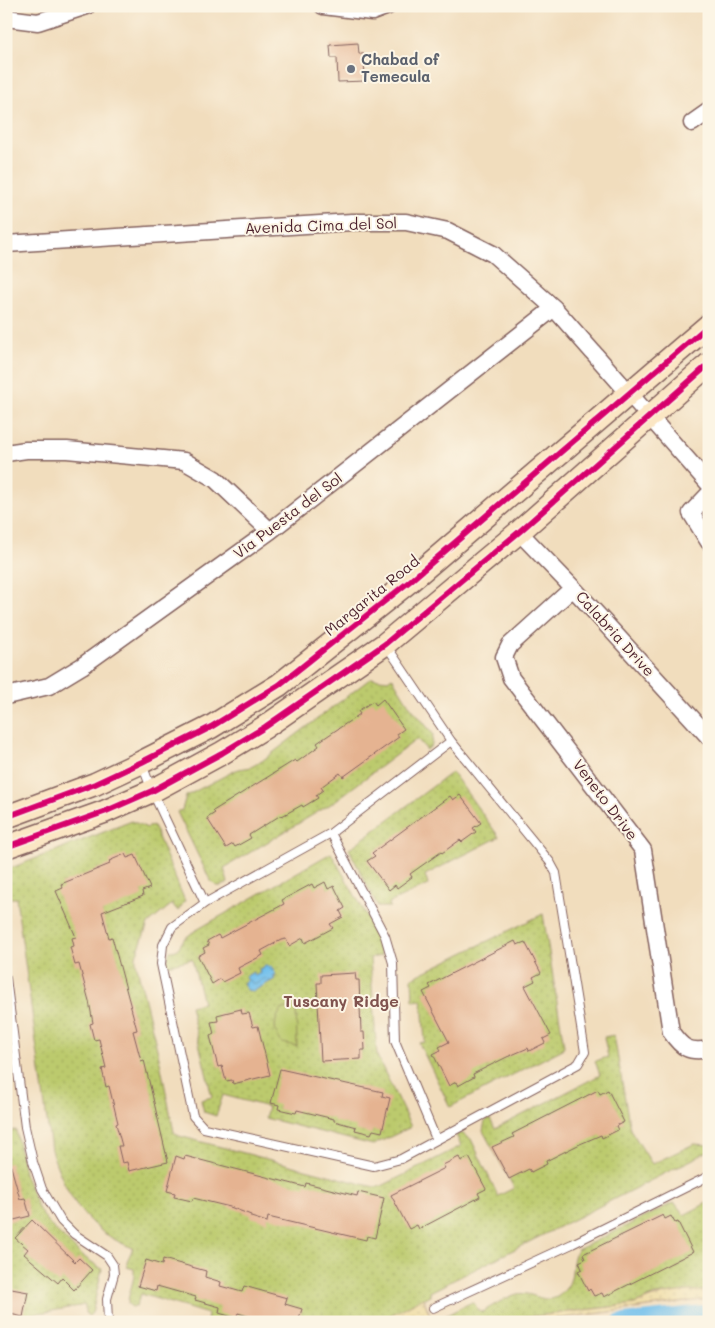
<svg xmlns="http://www.w3.org/2000/svg" width="715" height="1328" viewBox="0 0 715 1328" font-family="Mali,sans-serif">
<style>
.grass{fill:url(#grass-dots);stroke:#83744c}
.wetland{fill:url(#wetland-marsh);stroke:#83744c}
.sand{fill:url(#sand-dots);stroke:#9c7c64}
.pitch{fill:#bcca6d;stroke:#83744c}
.water{fill:url(#water-waves);stroke:#5e708c}
.lines{fill:none;stroke-linecap:round;stroke-linejoin:round}
.canal{stroke:#72c0ec;stroke-width:15}
.building{fill:#e5b391}
.service-casing{stroke:#84625e;stroke-width:10}
.minor-casing{stroke:#84625e;stroke-width:19}
.secondary-casing{stroke:#84625e;stroke-width:25}
.service{stroke:#fff;stroke-width:8}
.minor{stroke:#fff;stroke-width:16}
.secondary{stroke:#fbe6c4;stroke-width:22}
.cycleway-casing{stroke:#fcf5e5;stroke-width:9}
.cycleway{stroke:#d6006c;stroke-width:6}
.worship-dot{fill:#6b7280;stroke:#fcf5e5;stroke-width:2}
.labels{text-anchor:middle;stroke-width:4;stroke-linejoin:round;paint-order:stroke}
.worship-label{font-size:15px;font-weight:bold;fill:#5b616d;stroke:#fcf5e5;text-anchor:start}
.street-label{font-size:15px;fill:#4a1f2b;stroke:#fcf5e5}
.neighbourhood-label{font-size:16px;font-weight:bold;fill:#80534f;stroke:#fcf5e5}
</style>
<defs>
<pattern id="grass-dots" width="8" height="8" patternUnits="userSpaceOnUse" patternTransform="scale(1.25)"><rect width="8" height="8" fill="#bcca6d"/><path d="M2 2h.1M6 6h.1" fill="none" stroke="#a3ad5f" stroke-width="1.8" stroke-linecap="round"/></pattern>
<pattern id="wetland-marsh" width="20" height="14" patternUnits="userSpaceOnUse" patternTransform="scale(1.25)"><rect width="20" height="14" fill="#bcca6d"/><path d="M1 5h8M5 5V1M11 12h8M15 12V8" fill="none" stroke="#a3ad5f"/></pattern>
<pattern id="sand-dots" width="8" height="8" patternUnits="userSpaceOnUse" patternTransform="scale(1.25)"><rect width="8" height="8" fill="#eeda9e"/><path d="M2 2h.1M6 6h.1" fill="none" stroke="#cebb88" stroke-width="1.8" stroke-linecap="round"/></pattern>
<pattern id="water-waves" width="16" height="10" patternUnits="userSpaceOnUse" patternTransform="scale(1.25)"><rect width="16" height="10" fill="#72c0ec"/><path d="M0 5q4-4 8 0t8 0" fill="none" stroke="#609bbf"/></pattern>
</defs>
<rect width="100%" height="100%" fill="#fcf5e5"/>
<filter id="ink" filterUnits="userSpaceOnUse"><feTurbulence type="fractalNoise" baseFrequency=".02" numOctaves="2"/><feDisplacementMap in="SourceGraphic" scale="10" xChannelSelector="R" yChannelSelector="G"/><feConvolveMatrix kernelMatrix="1 2 1 2 8 2 1 2 1" color-interpolation-filters="sRGB"/></filter>
<filter id="wash" filterUnits="userSpaceOnUse"><feTurbulence type="fractalNoise" baseFrequency=".0096" numOctaves="4" result="noise"/><feDisplacementMap in="SourceGraphic" scale="20" xChannelSelector="R" yChannelSelector="G"/><feGaussianBlur stdDeviation="1.12" result="paint"/><feColorMatrix in="noise" values="0 0 0 0 0 0 0 0 0 0 0 0 0 0 0 0 0 1.4 0 .05"/><feComposite in="paint" operator="in"/></filter>
<g filter="url(#wash)">
<rect width="100%" height="100%" fill="#f1ddbd"/>
<!-- grass -->
<path class="grass" d="M392,677L410,706L433,734L432,745L427,750L417,739L331,804L224,868L228,883L222,886H216L210,880L177,812L182,810L186,796L238,769L251,767L262,761L371,678L388,680Z
M452,772L499,837L425,875L428,885L389,903L390,907H378L349,849Z
M132,821L147,828L153,825L185,901L178,911L172,904L148,924L136,956V963L159,1057L174,1132L179,1136L374,1187L382,1186L461,1146L456,1135L461,1133L471,1139L498,1196L514,1188L483,1131L485,1121L490,1119L495,1129L600,1075L595,1061L608,1057L604,1037L614,1035L630,1129L652,1164L694,1144L709,1145V1151L430,1292V1295L389,1316V1322L207,1321L208,1314L141,1294L136,1306L132,1307L128,1304C128,1292 135,1282 134,1269L127,1267V1261L133,1248C85,1230 67,1196 51,1150L16,898H6V870Z
M331,853L377,934L381,956L370,958L377,1056L411,1127L373,1145L265,1118L268,1107L223,1095L216,1116L204,1112L201,1100L212,1097L190,1006L203,1003L192,959L168,965L166,962L170,951L177,950L184,939L193,932Z
M543,914L564,1046L561,1050L450,1107L419,1043L425,1042L422,1000L413,1001L412,978Z
M16,1130L24,1173L38,1208L48,1223L80,1254L102,1269L92,1313L89,1316L85,1313V1305L34,1314V1322H6V1131Z
M709,1202V1291L655,1295L635,1304L486,1322H433L470,1303H474L478,1310L482,1312C493,1306 506,1297 517,1294C535,1290 550,1312 567,1287C575,1276 570,1261 577,1250L671,1204L675,1203L684,1215Z"/>
<!-- wetland -->
<path class="wetland" d="M709,1309V1317L652,1322H604L674,1311Z"/>
<!-- sand -->
<path class="sand" d="M709,1291V1299L532,1322H486L635,1304C660,1293 682,1290 709,1291Z
M423,1298L433,1322H389V1316Z"/>
<!-- pitch -->
<path class="pitch" d="M296,1006L297,1046L282,1043C273,1031 273,1021 282,1009Z"/>
<!-- water -->
<path class="water" d="M267,965L268,967L271,966L276,975L273,976L275,979L252,992L250,990L248,991L243,983L247,981L245,977L253,972L255,976L260,973L259,969Z"/>
<g class="lines">
<!-- canal -->
<path class="canal" d="M620,1322L709,1312"/>
</g>
<g id="blocks">
<!-- building -->
<path class="building" d="M358,43L359,54H364L365,81L338,82L337,58H331L330,45Z
M383,699L404,729L397,734L399,737L343,777L340,773L321,787L323,790L316,795L318,798L303,807L302,805L282,816L281,815L249,835L251,838L235,847L233,844L226,848L207,818L215,813L213,811L295,760L297,762L319,746L317,743L360,714L358,711L373,701L376,705Z
M460,795L481,823L473,828L476,832L462,842L460,840L442,853L441,852L410,874L412,877L397,888L395,885L389,890L367,861L375,856L372,853L450,796L453,800Z
M125,854L127,858L135,855L150,888L142,891L143,896L102,912L109,938L112,937L137,1030L133,1031L141,1061L144,1060L168,1162L129,1171L127,1162L122,1163L118,1146H122L116,1124L118,1123L109,1086L106,1087L102,1069L106,1068L99,1039L94,1040L90,1024L93,1023L89,1001L79,964L75,965L70,947L74,946L72,938L76,937L56,891L63,888L61,884L110,864L109,861Z
M325,882L328,889L334,886L345,908L340,911L343,917L330,924L333,928L305,943L303,938L289,946L286,939L281,940L261,951L263,955L238,968L240,973L222,982L220,979L212,984L198,956L205,952L203,948L209,945L207,941L218,935L220,938L271,911L284,904L282,900L312,884L314,888Z
M515,941L517,945L525,942L541,973L533,977L535,981L525,986L551,1035L543,1039L545,1043L529,1051L528,1048L507,1057L473,1074L474,1077L458,1086L456,1082L449,1086L433,1054L441,1050L439,1047L449,1042L423,992L431,988L429,985Z
M355,973L356,980H359L361,1032H364L365,1050H361V1059L321,1061L317,983H321V975Z
M241,1009L242,1014L249,1013L253,1027L258,1026L270,1075L233,1084L232,1080L226,1081L222,1066L218,1067L210,1036L214,1034L211,1022L218,1021L217,1015Z
M280,1069L383,1092L382,1096L390,1098L382,1132L373,1130L371,1134L355,1130L356,1127L334,1121V1119L297,1110L296,1113L278,1109L279,1105L271,1103Z
M598,1090L600,1094L608,1090L624,1122L616,1126L618,1130L602,1138L601,1135L580,1144L546,1161L547,1164L531,1172L529,1169L509,1179L492,1147L514,1137L512,1134Z
M176,1156L184,1159L185,1156L305,1187L306,1183L357,1196L358,1192L384,1198L375,1238L367,1236L366,1240L268,1217L267,1222L251,1217V1215L230,1207L193,1198L192,1201L174,1197L175,1193L167,1191Z
M459,1157L461,1161L469,1157L486,1189L478,1193L480,1197L419,1229L417,1225L409,1229L391,1195L445,1168L443,1165Z
M10,1163L20,1199L25,1198L30,1216L6,1222V1164Z
M663,1215L665,1219L671,1216L675,1223L678,1222L693,1252L604,1297L602,1293L594,1296L590,1289L588,1291L578,1271L582,1269L579,1262L585,1259L583,1254Z
M32,1220L75,1262L79,1258L92,1270L74,1290L62,1278L58,1283L24,1254L28,1249L15,1238Z
M163,1259L206,1271L205,1277L221,1282L220,1286L242,1292L244,1286L287,1298L285,1304L302,1309L298,1322H267L238,1313L236,1318L219,1313L220,1307L195,1300L196,1297L157,1286L156,1291L138,1286L146,1260L162,1265Z
M6,1288L28,1292L23,1317L6,1313Z"/>
</g>
</g>
<g filter="url(#ink)">
<use href="#blocks" fill-opacity="0" stroke="#84625e" stroke-width="1"/>
<g class="lines">
<defs>
<path id="service" d="M386,645L451,741L550,862L556,873L585,1052L578,1064L401,1159L374,1166L204,1128L193,1116L161,964L163,945L172,927L205,903L331,833L451,741
M142,764L152,791L205,903
M331,833L385,936L393,963L395,1041L436,1139
M6,978L25,1127L33,1162L42,1189L61,1221L74,1234L107,1256L113,1265L114,1274L107,1299L108,1322
M433,1308L572,1244L709,1176"/>
<path id="minor" d="M323,6L372,12L388,6
M6,18L38,22L87,6
M692,123L709,111
M6,244L352,222H406L448,231L493,254L554,308L709,484
M6,453L26,450H67L184,461L215,479L270,531
M709,494L691,513L709,542
M519,532L573,588L709,737
M573,588L510,645L504,657L511,678L643,850L671,1032C682,1048 689,1053 709,1049
M6,696L49,686L82,666L270,531L554,308"/>
<path id="secondary" d="M6,817L95,784L142,762L211,727L279,685L410,581L709,325
M6,847L104,812L152,791L222,753L265,727L385,644L519,532L709,364"/>
</defs>
<!-- service casing -->
<use href="#service" class="service-casing"/>
<!-- minor casing -->
<use href="#minor" class="minor-casing"/>
<!-- secondary casing -->
<use href="#secondary" class="secondary-casing"/>
<!-- service -->
<use href="#service" class="service"/>
<!-- minor -->
<use href="#minor" class="minor"/>
<!-- secondary -->
<use href="#secondary" class="secondary"/>
<defs>
<path id="cycleway" d="M6,817L95,784L142,762L211,727L279,685L410,581L709,325
M6,847L104,812L152,791L222,753L265,727L385,644L519,532L709,364"/>
</defs>
<!-- cycleway casing -->
<use href="#cycleway" class="cycleway-casing"/>
<!-- cycleway -->
<use href="#cycleway" class="cycleway"/>
</g>
</g>
<!-- markers -->
<circle class="worship-dot" cx="351" cy="69" r="5"/>
<g class="labels">
<!-- worship labels -->
<g class="worship-label">
<text x="361" y="65">Chabad of<tspan x="361" dy="17">Temecula</tspan></text>
</g>
<!-- street labels -->
<g class="street-label">
<text transform="translate(321 226) rotate(-2)" y="5">Avenida Cima del Sol</text>
<text transform="translate(288 516) rotate(-37)" y="5">Via Puesta del Sol</text>
<text transform="translate(372 596) rotate(-39)" y="5">Margarita Road</text>
<text transform="translate(615 634) rotate(48)" y="5">Calabria Drive</text>
<text transform="translate(605 800) rotate(53)" y="5">Veneto Drive</text>
</g>
<!-- neighbourhood labels -->
<g class="neighbourhood-label">
<text x="341" y="1007">Tuscany Ridge</text>
</g>
</g>
<!-- margin -->
<rect width="715" height="1328" fill="none" stroke="#fcf5e5" stroke-width="25"/>
</svg>
